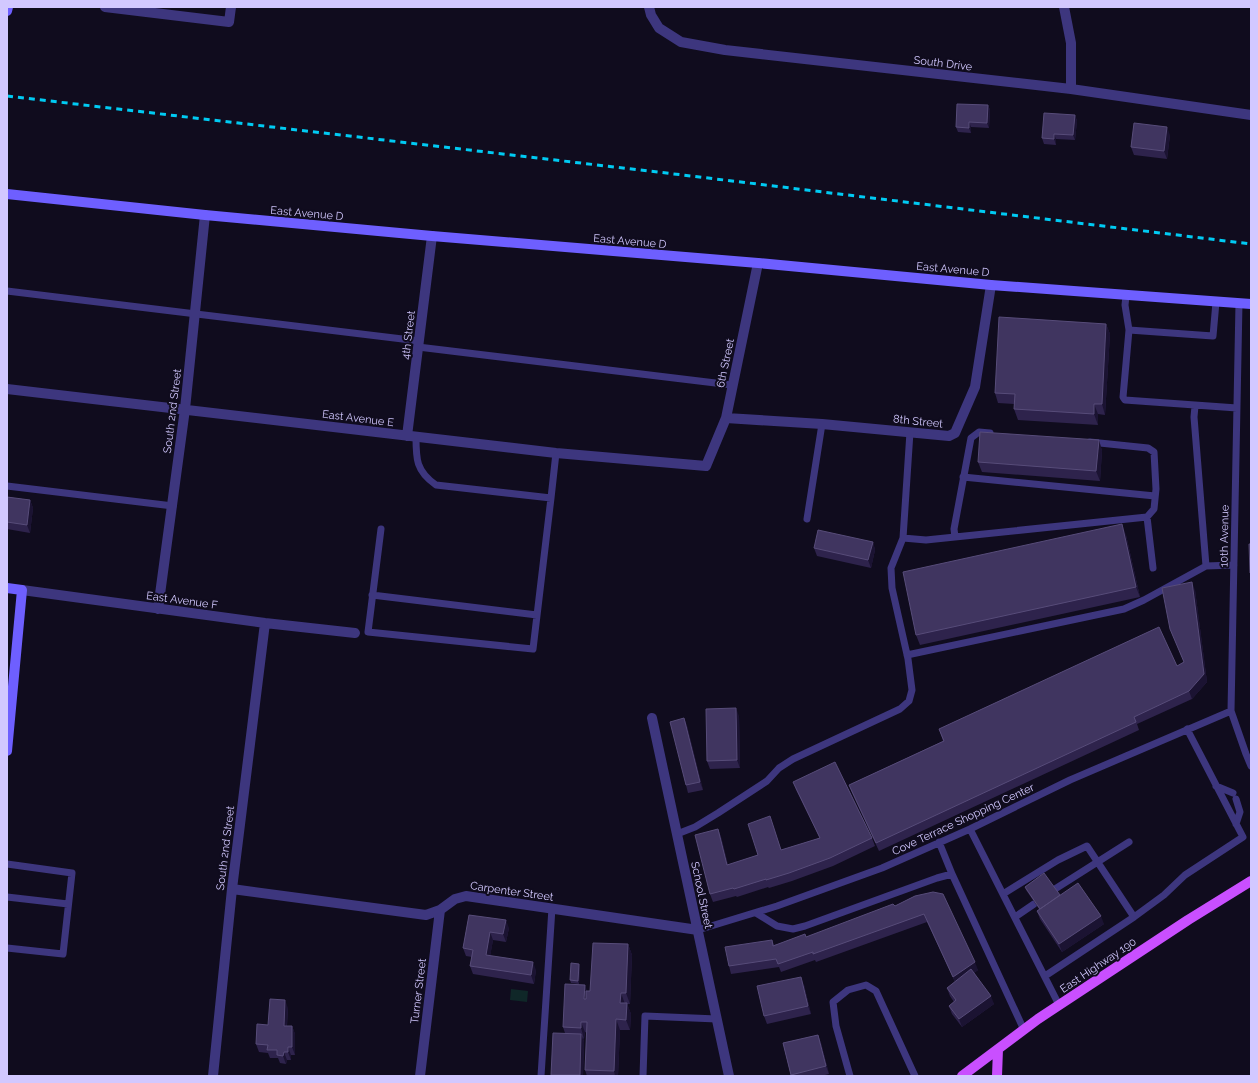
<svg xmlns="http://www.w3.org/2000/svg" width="1258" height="1083" viewBox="0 0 1258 1083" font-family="Raleway,sans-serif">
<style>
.pitch{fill:#0f2728}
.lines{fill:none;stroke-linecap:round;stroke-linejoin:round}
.lane{stroke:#3d367e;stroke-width:7}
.street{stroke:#3d367e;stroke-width:10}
.secondary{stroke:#6e5fff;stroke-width:10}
.primary{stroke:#c94fff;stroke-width:10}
.rail{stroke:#00cbf3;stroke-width:3;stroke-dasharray:6 5;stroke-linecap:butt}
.wall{fill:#2e234c}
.shaded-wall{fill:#1b1332}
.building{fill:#403560;stroke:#574c79}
.labels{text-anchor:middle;stroke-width:4;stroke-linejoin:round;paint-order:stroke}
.street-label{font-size:11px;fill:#d2c8ff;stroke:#100c1e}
</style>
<rect width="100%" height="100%" fill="#100c1e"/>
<!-- pitch -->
<path class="pitch" d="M511,989L528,991L527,1002L510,1000Z"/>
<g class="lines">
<!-- lane -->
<path class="lane" d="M7,291L419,341
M1126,296L1125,305L1129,330L1123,397L1125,400L1237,408
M1239,303L1231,711L1246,754L1251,766
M1129,330L1213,336L1216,302
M418,347L732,385
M1195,406L1194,417L1206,566L1234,565
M416,437C416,459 416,471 436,485L551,498L556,453
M963,477L1155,496
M7,486L173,506
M1147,517L1153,568
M807,519L822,424
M381,529L368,632L533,649L551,498
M955,537L954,529L971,438L979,432L990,433
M903,538L926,540L1147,517L1154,509L1156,489L1154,452L1148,448L1090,442
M372,595L537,615
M907,655L1124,609L1144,600L1206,566
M1216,786L1233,793
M1236,799L1240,812L1236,824
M970,829L1059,1005
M677,834L695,827L718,813L767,781L779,768L793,759L900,709L909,701L912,690L908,659L892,588L891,568L903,538L910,432
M939,842L952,874
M7,864L72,873L63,954L7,948
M1055,889L1129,842
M1003,894L1058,860L1087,846L1134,917
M7,897L68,904
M756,913L777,926L793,929L805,926L937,878L952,874L1024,1030
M1015,917L1034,904
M698,930L777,906L882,868L970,829L1070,780L1231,711
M1045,976L1134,917L1164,895L1185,875L1243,837L1187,729
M541,1076L552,908
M643,1076L645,1016L717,1019
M850,1076L836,1026L833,1002L848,990L866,985L876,991L915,1076"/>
<!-- street -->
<path class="street" d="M105,7L229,22L231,7
M649,7L651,15L659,28L681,42L725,50L1071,89L1251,115
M1064,7L1071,43V89
M7,389L556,453L706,466L726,418L758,263
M726,418L822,424L949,436L955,433L975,387L991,285
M407,436L432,236
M22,590L265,623L355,633
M158,609L185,409L205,215
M652,718L729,1076
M232,889L426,915L440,910L455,899L466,896L698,930
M213,1076L232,889L265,623
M420,1076L440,910"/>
<!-- secondary -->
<path class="secondary" d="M7,11L8,7
M7,194L205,215L432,236L758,263L991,285L1251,304
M7,588L22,590L7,751"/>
<!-- primary -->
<path class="primary" d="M962,1076L1038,1019L1188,920L1251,881
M997,1076L998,1049"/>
<!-- rail -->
<path class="rail" d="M7,96L683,175L1251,244"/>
</g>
<!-- wall -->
<path class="wall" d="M988,105L990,110L989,128L971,127V133L958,132L956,127Z
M1075,115L1077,121L1075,140L1056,139V145L1044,144L1042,138Z
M1170,135L1167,159L1134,155L1131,147Z
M1106,324L1110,334L1105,415L1098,414V425L1018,420L1014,409V404L998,403L995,393Z
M1099,440L1102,451L1100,481L982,472L978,462Z
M7,497L30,500L33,508L30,533L7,529Z
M1126,535L1140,597L920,645L916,635Z
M873,542L875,550L871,568L817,556L814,548Z
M1195,590L1207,682L1192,699L1137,724L1139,730L879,851L852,793L849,785L943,741L939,729L1177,666L1184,662L1170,629Z
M739,716L740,768L710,769L707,761Z
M684,718L687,726L703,790L688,793L686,785Z
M793,782L872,838L875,846L833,866L792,881L769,888L768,887L737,897L736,896L713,902L710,894L718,829L721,837L728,865L758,855L781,850L820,838L796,790Z
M1025,887L1060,895L1104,924L1062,952L1040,919L1037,911L1039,909L1026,890Z
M915,896L978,970L974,973L994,1004L962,1027L952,1014L949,1006L954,1002L950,996L947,988L955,982L927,922L816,962L815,960L781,972L779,967L731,974L729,966L772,940L774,945L806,937L895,906Z
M469,915L509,928L506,942L493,940L490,956L536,970L534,984L473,974L470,966L472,957L466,956L463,948Z
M628,944L632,955L630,1004H627L631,1014L630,1030H620L618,1076H587L585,1070L587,1033L585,1032L584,1039L583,1038L584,1042L583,1076H552L551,1075L565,1033L563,1027L587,991H590Z
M580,966L579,984L571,983L570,980Z
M804,985L811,1014L767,1024L764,1016Z
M288,1008L287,1026H292L295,1034V1055H291V1060H287L286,1064L280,1063L278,1058H270L268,1053L259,1052L256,1044L268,1025Z
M818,1035L821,1043L829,1074L821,1076H791L783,1043Z"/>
<!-- shaded-wall -->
<path class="shaded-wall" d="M988,105L990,110L989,128L987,123Z
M1075,115L1077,121L1075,140L1073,135Z
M969,122L971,127V133L969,128Z
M1167,127L1170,135L1167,159L1164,151Z
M1054,134L1056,139V145L1054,139Z
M1106,324L1110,334L1105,415L1102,404Z
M1094,404L1098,414V425L1094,414Z
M1099,440L1102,451L1100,481L1096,471Z
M30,500L33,508L30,533L27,525Z
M1122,524L1126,535L1140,597L1136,587Z
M873,542L875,550L871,568L868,560Z
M1192,582L1195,590L1207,682L1192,699L1189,691Z
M736,708L739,716L740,768L737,760Z
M684,718L687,726L703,790L700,782Z
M718,829L721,837L730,873L727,865Z
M1101,916L1104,924L1062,952L1059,944Z
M506,920L509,928L506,942L503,934Z
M490,932L493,940L489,963L486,955Z
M628,944L632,955L630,1004L626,993Z
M533,962L536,970L534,984L531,975Z
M975,962L978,970L956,985L953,977Z
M579,964L580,966L579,984L578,981Z
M801,977L804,985L811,1014L808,1006Z
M585,985L589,996L588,1010L584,999Z
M621,993L625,1004L620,1003Z
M991,996L994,1004L962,1027L959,1019Z
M285,1000L288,1008L286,1034L284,1026Z
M627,1003L631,1014L630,1030L626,1020Z
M616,1019L620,1030L618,1076H615L614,1071Z
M581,1022L585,1032L584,1039L581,1028Z
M292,1026L295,1034V1055L292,1047Z
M581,1034L584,1042L583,1076H581L580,1075Z
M818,1035L821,1043L829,1074L826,1066Z
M288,1047L291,1055V1060L288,1052Z
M284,1052L287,1060L286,1064L283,1056Z"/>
<!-- building -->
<path class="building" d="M957,104L988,105L987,123L969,122V128L956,127Z
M1044,113L1075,115L1073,135L1054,134V139L1042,138Z
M1134,123L1167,127L1164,151L1131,147Z
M999,317L1106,324L1102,404H1094V414L1014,409L1015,394L995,393Z
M980,432L1099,440L1096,471L978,462Z
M7,497L30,500L27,525L7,522Z
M1122,524L1136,587L916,635L903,572Z
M818,530L873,542L868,560L814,548Z
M1249,544H1251V573H1250Z
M1192,582L1204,674L1189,691L1134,717L1136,722L876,843L849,785L944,741L939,729L1159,627L1177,666L1184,662L1170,629L1162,588Z
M736,708L737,760L707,761L706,709Z
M684,718L700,782L686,785L670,722Z
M835,762L872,838L830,858L789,873L766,880V879L734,889L733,888L710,894L695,835L718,829L727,865L758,855L748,824L770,816L781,850L820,838L793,782Z
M1044,873L1060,895L1040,909L1025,887Z
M1078,883L1101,916L1059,944L1037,911Z
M933,892L943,894L975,962L953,977L924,914L813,954V952L778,964L776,959L729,966L725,947L772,940L773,946L805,934L806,937L893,904L895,906L915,896Z
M469,915L506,920L503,934L490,932L486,955L533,962L531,975L470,966L473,950L463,948Z
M593,943L628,944L626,993H621L620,1003H627L626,1020L616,1019L614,1071L585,1070L587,1022H581V1028L563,1027L565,984L585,985L584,999H586V991H590Z
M571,963L579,964L578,981L570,980Z
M971,969L991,996L959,1019L949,1006L956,1000L947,988Z
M801,977L808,1006L764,1016L757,986Z
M270,999L285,1000L284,1026H292V1047H288V1052H284L283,1056L277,1055V1050H267L268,1045L256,1044L257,1024L268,1025Z
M553,1033L581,1034L580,1075H551Z
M818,1035L826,1066L791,1075L783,1043Z"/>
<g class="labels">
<!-- street labels -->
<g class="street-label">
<text transform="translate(943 63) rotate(7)" y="4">South Drive</text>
<text transform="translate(307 213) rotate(5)" y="4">East Avenue D</text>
<text transform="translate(630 241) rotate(5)" y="4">East Avenue D</text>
<text transform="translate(953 269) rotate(5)" y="4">East Avenue D</text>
<text transform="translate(408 335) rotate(-83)" y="4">4th Street</text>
<text transform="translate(725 363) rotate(-78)" y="4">6th Street</text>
<text transform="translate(172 411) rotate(-83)" y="4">South 2nd Street</text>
<text transform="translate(358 418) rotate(7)" y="4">East Avenue E</text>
<text transform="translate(918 421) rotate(6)" y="4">8th Street</text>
<text transform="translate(1224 536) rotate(-89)" y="4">10th Avenue</text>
<text transform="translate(182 600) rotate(8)" y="4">East Avenue F</text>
<text transform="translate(963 819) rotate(-25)" y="4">Cove Terrace Shopping Center</text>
<text transform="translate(225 848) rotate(-83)" y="4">South 2nd Street</text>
<text transform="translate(512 891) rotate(8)" y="4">Carpenter Street</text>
<text transform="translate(702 895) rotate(78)" y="4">School Street</text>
<text transform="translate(1098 965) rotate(-34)" y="4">East Highway 190</text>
<text transform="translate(418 991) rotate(-83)" y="4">Turner Street</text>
</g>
</g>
<!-- border -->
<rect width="1258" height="1083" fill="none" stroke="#d2c8ff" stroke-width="16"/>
</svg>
